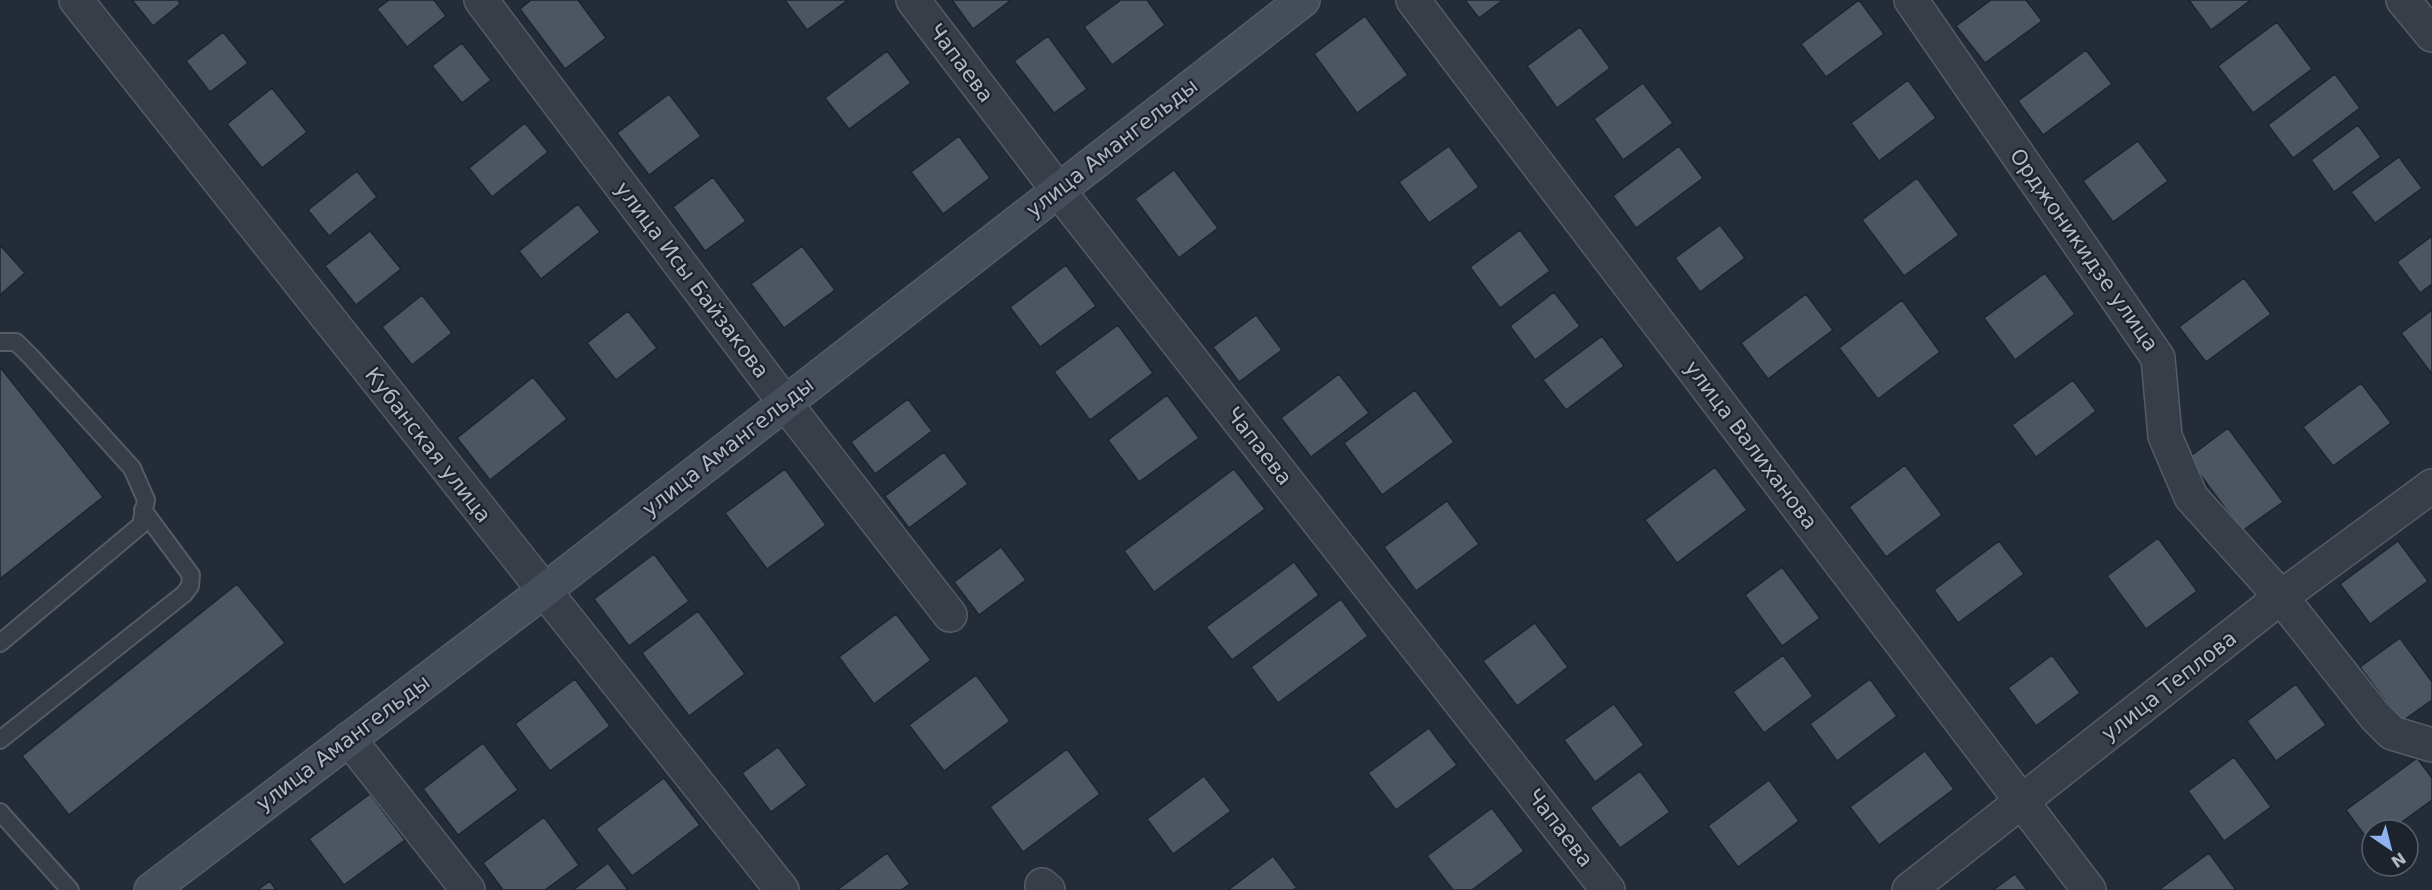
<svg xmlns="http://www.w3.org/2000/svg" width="2432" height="890" viewBox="0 0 2432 890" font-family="'DejaVu Sans',sans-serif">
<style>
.building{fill:#4c5663;stroke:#1e252f;stroke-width:1.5}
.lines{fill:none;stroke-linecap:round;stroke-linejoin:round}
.lane-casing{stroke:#555c66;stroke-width:20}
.street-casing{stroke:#555c66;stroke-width:36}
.secondary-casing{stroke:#555c66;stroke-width:36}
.lane{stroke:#373e48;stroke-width:16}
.street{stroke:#373e48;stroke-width:33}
.secondary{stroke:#464d5a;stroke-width:33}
.labels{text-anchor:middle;stroke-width:4.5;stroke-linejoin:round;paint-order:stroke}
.street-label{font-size:21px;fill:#b2b9c4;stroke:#1d232d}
</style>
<rect width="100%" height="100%" fill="#242c37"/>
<!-- building -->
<path class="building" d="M132,0H178L180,4L153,26Z
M389,0H434L446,16L407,47L377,9Z
M531,0H578L606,38L565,69L520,9Z
M785,0H848L807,30Z
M952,0H1011L973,29Z
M1121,0H1147L1165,25L1112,65L1084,27Z
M1465,0H1503L1479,18Z
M1859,0L1884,34L1826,77L1801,44Z
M1991,0H2026L2042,21L1985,63L1956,26Z
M2189,0H2251L2211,30Z
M1365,16L1408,75L1357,113L1314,54Z
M2277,22L2312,69L2253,113L2218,66Z
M1580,27L1610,68L1557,108L1527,66Z
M223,32L248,63L210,92L186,61Z
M1048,36L1087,89L1054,113L1014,61Z
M462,43L491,80L462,103L432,66Z
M2086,50L2112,84L2043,135L2018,101Z
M887,51L911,83L849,129L825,98Z
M2335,74L2360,108L2293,158L2268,125Z
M1908,80L1936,118L1879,161L1851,123Z
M1643,83L1673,123L1623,160L1594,119Z
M272,88L307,132L262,168L227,124Z
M669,94L701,136L649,175L617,133Z
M525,123L548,152L492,197L469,168Z
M2358,125L2381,157L2334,192L2311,160Z
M959,136L990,178L943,214L911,172Z
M2138,141L2168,181L2113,222L2083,181Z
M1449,146L1479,187L1429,223L1399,182Z
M1679,146L1703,178L1636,228L1613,196Z
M2399,157L2422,188L2375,223L2351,192Z
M1174,170L1218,228L1179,258L1135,199Z
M357,171L377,197L329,236L308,210Z
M713,177L746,221L705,251L673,207Z
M1917,178L1959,235L1904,276L1862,220Z
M578,204L600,232L541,279L519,251Z
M1720,225L1745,258L1700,292L1675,258Z
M1520,230L1550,271L1500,308L1470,267Z
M370,231L401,269L356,305L325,266Z
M2432,236V284L2420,293L2397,262Z
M0,245L25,273L0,295Z
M802,246L835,290L784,328L751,284Z
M1066,265L1096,306L1040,347L1010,307Z
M2045,273L2075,314L2015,360L1984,318Z
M2244,278L2271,314L2206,362L2179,327Z
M1554,292L1580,326L1535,360L1510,326Z
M1806,294L1833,330L1768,379L1741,343Z
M422,295L452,333L412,365L382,327Z
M1902,300L1940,352L1878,399L1839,348Z
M2432,310V374L2401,333Z
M628,311L657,348L616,380L587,343Z
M1256,315L1282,350L1239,382L1213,347Z
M1118,325L1153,373L1090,420L1054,372Z
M1602,336L1624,366L1566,410L1543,380Z
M0,367L103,497L0,579Z
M1339,374L1369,413L1311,457L1281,418Z
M533,377L567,419L490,480L457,438Z
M2073,380L2096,411L2036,457L2012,425Z
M2361,383L2391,423L2333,466L2303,427Z
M1415,390L1454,442L1382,495L1344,443Z
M1167,395L1199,438L1139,482L1108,440Z
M908,399L932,431L875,474L851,442Z
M2228,428L2283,502L2242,531L2188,458Z
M944,452L968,484L909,528L885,496Z
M1905,465L1942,515L1886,557L1849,507Z
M1715,467L1747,510L1677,563L1645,520Z
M785,469L826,525L767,569L725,513Z
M1234,469L1265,509L1154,592L1124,551Z
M1447,501L1479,544L1416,591L1384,547Z
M2158,538L2197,591L2146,629L2107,576Z
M1999,541L2024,574L1958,623L1934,590Z
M2398,541L2428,581L2370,624L2340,584Z
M1001,547L1026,580L979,615L954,582Z
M654,554L689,601L629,646L594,599Z
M1294,562L1319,595L1232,660L1206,627Z
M1782,567L1820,618L1782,646L1745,595Z
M237,584L285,643L69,815L22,756Z
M1341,599L1368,636L1278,703L1251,667Z
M698,611L745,674L689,716L642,653Z
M896,614L931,660L874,704L839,657Z
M1535,623L1568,667L1517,706L1483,661Z
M2400,638L2432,682V700L2401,722L2360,667Z
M1783,655L1813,696L1764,733L1733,692Z
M2052,655L2080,693L2036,726L2008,688Z
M976,675L1010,721L944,771L909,725Z
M575,679L610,726L550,771L515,724Z
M1870,679L1897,716L1837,761L1810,724Z
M2296,684L2326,725L2276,761L2247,721Z
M1614,704L1644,745L1595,782L1564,740Z
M1429,728L1457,765L1396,810L1368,773Z
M483,743L518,790L458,835L423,789Z
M778,747L807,785L771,812L742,773Z
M1067,749L1100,794L1023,852L990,807Z
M1925,751L1954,789L1879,845L1850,807Z
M2234,757L2271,807L2224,841L2188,791Z
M2417,758L2432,778V800L2391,830H2372L2371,844L2346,810Z
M1640,771L1670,812L1620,848L1590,808Z
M1204,776L1231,811L1173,854L1147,819Z
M664,778L700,825L632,876L596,829Z
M1769,780L1799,821L1738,867L1708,826Z
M370,794L405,840L344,885L309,839Z
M1492,808L1524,851L1472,890H1453L1427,856Z
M544,817L579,865L545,890H503L483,863Z
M887,853L910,884L901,890H837Z
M2209,853L2236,890H2161L2160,889Z
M1273,856L1297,888L1293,890H1228Z
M608,863L628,890H573Z
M2015,874L2027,890H1993Z
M270,881L276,890H257Z"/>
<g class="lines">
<defs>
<path id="lane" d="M0,342H16L32,358L132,468L146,500L141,525L0,643
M0,740L184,594L190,586L191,575L143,510
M0,812L70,890"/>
<path id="street" d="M76,0L782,890
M481,0L785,403L950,615
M913,0L1058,190L1608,890
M1413,0L2089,890
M1911,0L2158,358L2165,436L2191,497L2281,597L2375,716L2392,733L2432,745
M2403,0L2432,35
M349,739L468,890
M1042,885L1048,890
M1909,890L2281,597L2432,486"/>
<path id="secondary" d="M151,890L544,591L1303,0"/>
</defs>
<!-- lane casing -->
<use href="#lane" class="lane-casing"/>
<!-- street casing -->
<use href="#street" class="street-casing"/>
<!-- secondary casing -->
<use href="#secondary" class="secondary-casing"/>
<!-- lane -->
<use href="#lane" class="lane"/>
<!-- street -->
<use href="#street" class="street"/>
<!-- secondary -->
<use href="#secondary" class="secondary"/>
</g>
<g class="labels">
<!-- street labels -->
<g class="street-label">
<text transform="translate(961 63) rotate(53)" y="7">Чапаева</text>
<text transform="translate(1112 148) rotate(-38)" y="7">улица Амангельды</text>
<text transform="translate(2084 250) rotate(55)" y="7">Орджоникидзе улица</text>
<text transform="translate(692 280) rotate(53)" y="7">улица Исы Байзакова</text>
<text transform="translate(428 445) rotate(52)" y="7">Кубанская улица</text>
<text transform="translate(1751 445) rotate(53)" y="7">улица Валиханова</text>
<text transform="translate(1259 446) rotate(52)" y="7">Чапаева</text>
<text transform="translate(728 447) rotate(-38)" y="7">улица Амангельды</text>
<text transform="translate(2169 686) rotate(-38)" y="7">улица Теплова</text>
<text transform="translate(343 743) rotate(-37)" y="7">улица Амангельды</text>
<text transform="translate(1560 828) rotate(52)" y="7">Чапаева</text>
</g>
</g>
<!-- north arrow -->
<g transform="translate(2390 848) rotate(145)"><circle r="28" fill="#1d232d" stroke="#595f69" stroke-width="1.5"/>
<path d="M0-4.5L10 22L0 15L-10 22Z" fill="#8fb3ec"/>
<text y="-9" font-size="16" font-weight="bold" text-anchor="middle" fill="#b2b9c4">N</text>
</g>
</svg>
